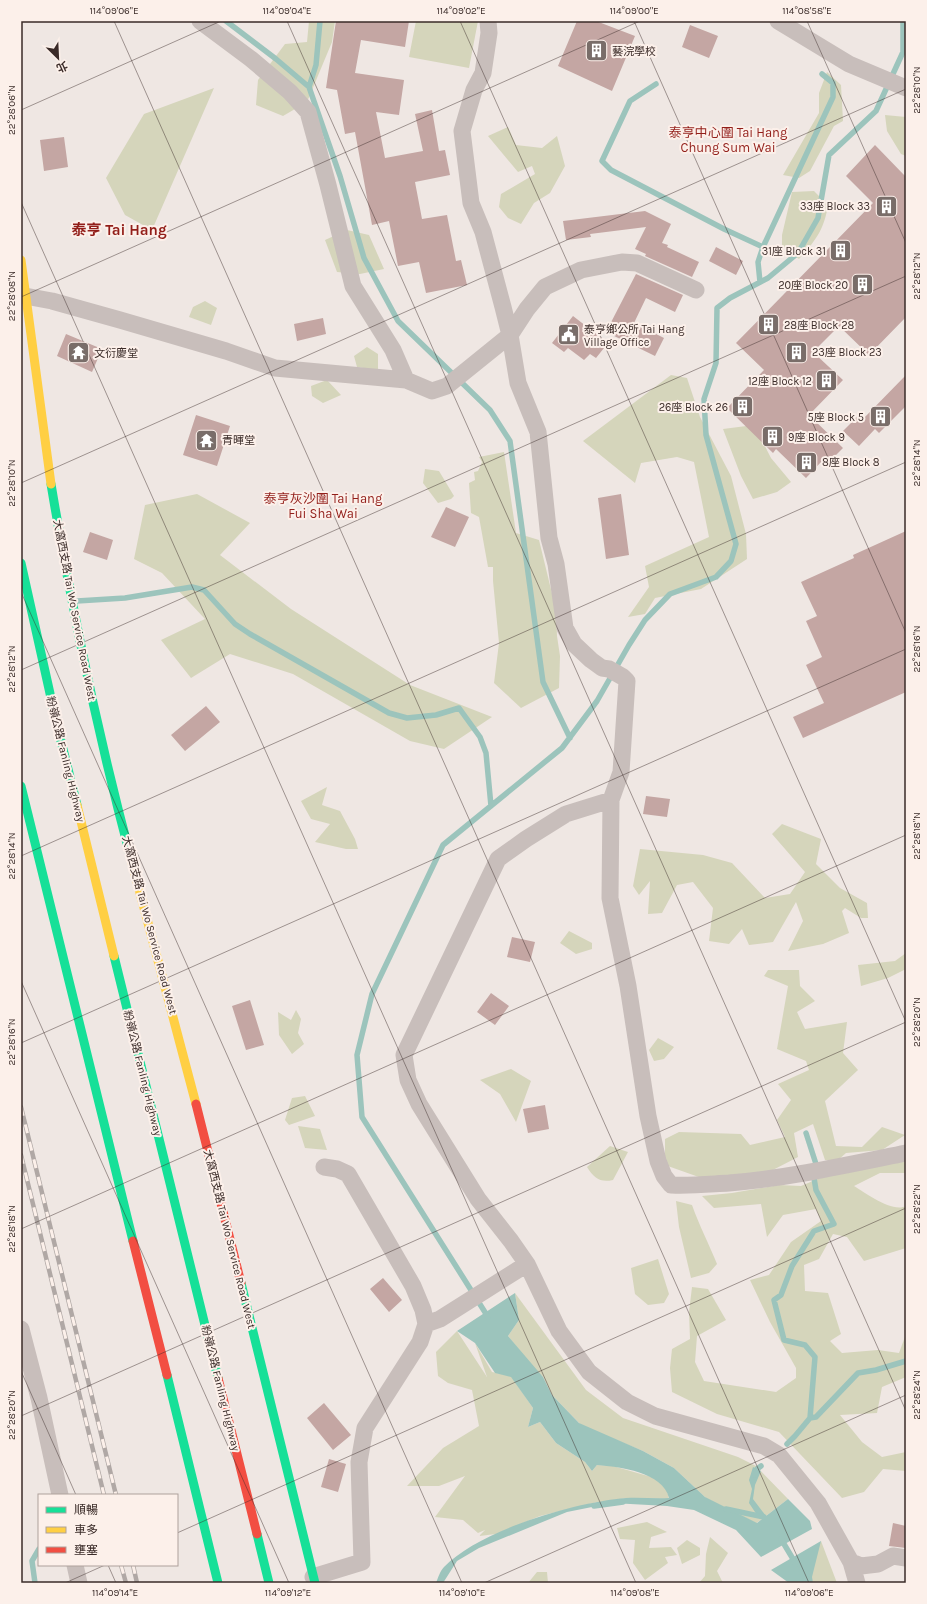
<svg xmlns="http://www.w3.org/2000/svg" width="927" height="1604" viewBox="0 0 927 1604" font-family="Karla,'Noto Sans TC',sans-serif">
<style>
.green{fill:#d5d5bb}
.water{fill:#9cc4bc}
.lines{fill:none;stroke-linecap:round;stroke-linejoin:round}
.stream{stroke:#9cc4bc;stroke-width:5.5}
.building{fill:#c4a6a3}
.street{stroke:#c8bebb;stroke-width:17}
.fast{stroke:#16e098;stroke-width:9}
.slow{stroke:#ffcf43;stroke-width:9}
.jam{stroke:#f24e42;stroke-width:9}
.rail-casing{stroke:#b0a8a5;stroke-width:4.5}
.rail{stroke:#fcf0ea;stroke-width:3;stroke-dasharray:9;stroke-linecap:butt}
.ticks{fill:none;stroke:#3a2b28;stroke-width:1;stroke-opacity:0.45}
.labels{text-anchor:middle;stroke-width:4;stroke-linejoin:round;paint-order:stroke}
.poi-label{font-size:11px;fill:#3a2b28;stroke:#fcf0ea;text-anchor:start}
.street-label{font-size:11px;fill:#3a2b28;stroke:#fcf0ea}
.quarter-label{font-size:13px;fill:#921e19;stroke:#fcf0ea}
.district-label{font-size:15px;font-weight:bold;fill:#921e19;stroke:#fcf0ea}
.neatline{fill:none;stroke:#3a2b28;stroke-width:1.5}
.ticks-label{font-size:10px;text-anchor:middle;fill:#3a2b28}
</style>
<rect width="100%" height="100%" fill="#efe7e3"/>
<!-- green -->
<path class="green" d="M309,21H335L332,42L307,102L283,116L256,105L258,80L285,44L307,42Z
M416,21H478L469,68L409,57Z
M827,72L841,85L843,121L834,126L810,171L799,178L783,175L819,113V93Z
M214,88L152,230L125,215L106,178L144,114Z
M885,115L906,117V156L901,154L887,131Z
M508,127L516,145L542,148L557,136L565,166L550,193L534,203L521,224L508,218L499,207L501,194L535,174L532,166L518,172L488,136Z
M814,191L828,205C824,230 816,240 799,259L782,246V235L792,192Z
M347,230L369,235L384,269L360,274L337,272L325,240Z
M205,301L217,308L211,325L189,317L193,307Z
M367,347L378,354V370L357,367L354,356Z
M671,375L687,378L700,417L731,476L746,534L747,559L701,589L655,598L645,614L628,617L649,587L645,566L709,537L694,462L677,457L641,463L635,483L583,441Z
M327,380L341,395L323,403L312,396L311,386Z
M754,425L771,458L791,482L777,492L753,499L741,476L723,429Z
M504,452L516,533L539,540L556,610L557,636L560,656L559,688L521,708L494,683L499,643L493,581V567H488L479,517L471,513L469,483L475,480L474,472L478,471L482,462L479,457Z
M425,469L439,471L454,496L451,499L438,503L423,483Z
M197,494L250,523L220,555L291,609L410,685L492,717L444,749L410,741L293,674L230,654L191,678L161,640L205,619L162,573L134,559L145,505Z
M327,787L322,805L340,811L355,839L358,849H346L315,842L330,824L311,819L301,801Z
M782,824L821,839L816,864L840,888L867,903L868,918H861L845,908L842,911L849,933L823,944L788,951L803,921L796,902L773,942L749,945L742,929L729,944L709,941L713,908L693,882L677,885L662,913L648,914L650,881L639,895L633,886L640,849L703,855L732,863L765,898L790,894L805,872L772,834Z
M569,931L592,943V949L576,954L560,943Z
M906,953V969L888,978L861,986L858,965L895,961Z
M768,970H799L800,986L815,1001L797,1012L805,1029L847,1022L843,1053L858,1070L825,1101L836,1146L862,1147L882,1127L905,1135L882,1150L846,1153L837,1161L825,1160L813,1124L794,1133L798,1157L769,1172L710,1181L665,1165V1139L679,1132L741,1134L750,1145L785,1137L777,1120L791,1100L778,1084L809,1070L806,1061L777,1049L788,986L764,976Z
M296,1010L301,1019L298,1033L304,1044L292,1054L279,1035L278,1012L291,1020Z
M658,1038L674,1047L664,1059L654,1061L649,1050Z
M511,1069L531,1081L516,1122L500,1094L480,1080Z
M305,1096L315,1116L289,1125L285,1120L292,1098Z
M298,1126L320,1129L327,1150L305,1148Z
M610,1146L628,1152L613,1180C600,1183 594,1178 587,1167Z
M906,1159V1173H880L854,1186C866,1193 892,1213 906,1206V1248L864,1261L847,1237L833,1234L819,1259L804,1265L805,1291L828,1293L841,1334L830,1341L842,1353L878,1350L899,1353L906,1334V1377L882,1387L877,1413L840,1415L862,1442L882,1457L906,1452V1471L883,1469L864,1492L842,1498L779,1432L717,1414L672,1392L670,1368L672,1349L690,1339L689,1312L692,1287L708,1289L726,1320L697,1336L695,1362L704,1381L776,1392L796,1378V1368L770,1322L750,1280L769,1275L791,1242L821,1221L816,1209L783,1215L767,1237L761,1204L714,1208L702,1196L732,1193L779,1185L801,1186L832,1173Z
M676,1201L692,1205C699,1225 709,1244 717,1264L709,1273L691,1278L679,1227Z
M658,1259L669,1294L664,1303L648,1305L635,1294L631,1268Z
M515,1293L586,1390L623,1418L738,1457L756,1466L788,1499L754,1525L707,1499L674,1468L643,1451L582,1426L552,1395L543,1377L531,1365L508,1336L519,1320Z
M457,1331L487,1377L475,1343L492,1372L511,1376L533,1408L528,1427L540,1422L556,1443L585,1462L592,1471L597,1465L613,1466L655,1478L667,1490L669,1499L627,1498L593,1503L540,1516L496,1534L479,1536L485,1530L478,1533L463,1520L435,1517L465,1476L439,1486H407L443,1448L479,1426L472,1390L448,1383L438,1376L436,1352Z
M647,1522L667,1532L651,1537L649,1548L671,1547L677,1555L665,1557L668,1563L645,1580L633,1563L635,1540L620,1539L617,1528Z
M710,1537L728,1553L717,1571L723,1583H699L705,1576L706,1554Z
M687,1540L700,1548V1555L682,1564L677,1548Z
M821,1541L837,1583H805L815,1552Z
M537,1572H547L548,1583H528Z"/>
<!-- water -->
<path class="water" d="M515,1293L519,1320L508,1336L543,1377L552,1395L579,1423L643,1451L674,1468L705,1497L757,1523L762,1519L759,1518L749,1503L752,1489L749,1480L753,1467L761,1471L755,1485L753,1499L766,1516L788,1499L810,1521L812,1529L761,1557L736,1530L694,1510L667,1506L612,1503L567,1512L479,1548L457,1561L443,1583H436C438,1578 440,1571 444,1567C479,1530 576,1502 626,1498C640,1497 655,1499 669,1498C663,1472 620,1467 597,1465L592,1471L585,1462L556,1443L540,1422L528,1427L533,1408L511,1377L495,1373L475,1343L457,1331Z
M821,1541L812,1577L813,1583H789L771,1570Z"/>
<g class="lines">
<!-- stream -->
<path class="stream" d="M226,21L276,59L309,87L340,176L364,258L398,321L490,410L510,441L543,682L570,738
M656,84L630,101L602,161L611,170L724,229L763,247
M309,87L316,65L320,21
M760,282L758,262L763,247L833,97V83L822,74
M77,601L125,598L192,587L204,590L235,624L250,634L389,713L407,718L436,715L459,708L480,737L486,753L491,806
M806,1133L816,1164
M488,1317L362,1117L357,1055L372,994L443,845L562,748L597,701L629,645L645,620L670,594L716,577L731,561L736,544L706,435L704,399L716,363L717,308L730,298L768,278L798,253L818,218L829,155L876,111L903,52V21
M810,1418L816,1417L858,1373L876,1370L906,1361
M787,1444L795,1436L810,1418L815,1357L805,1345L784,1340L774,1300L781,1295L792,1266L814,1231L834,1224L816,1190L814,1178
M755,1475L757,1469L761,1466
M594,1506L623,1502
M726,1509L764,1517
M781,1539L796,1564
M35,1583L32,1561L39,1549"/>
</g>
<!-- building -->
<path class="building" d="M336,21H409L405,47L361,40L355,73L404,80L399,115L376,112L385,158L423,151L415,114L432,110L439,151L445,150L450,175L415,182L422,219L447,215L456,261L461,260L467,285L426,293L419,262L398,266L389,221L372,225L355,132L345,134L337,90L326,88Z
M577,21H596L635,36L612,91L558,66Z
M690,25L718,36L709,58L682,47Z
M64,137L68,167L44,171L40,140Z
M875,145L906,177V317L869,355L839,326L813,352L843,380L809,415L843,448L826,465L822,461L806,478L776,449L773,453L727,408L764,370L736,343L873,203L846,176Z
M645,211L671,224L662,243L668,245L667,247L699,262L692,277L645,256L646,254L635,249L646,227L590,234L591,237L566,240L563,221Z
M716,247L743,261L736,275L709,261Z
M636,274L683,295L675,312L646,298L634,323L664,338L655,356L606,332Z
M573,316L608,343L596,358L590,354L584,360L568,348L564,352L552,343Z
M323,318L326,334L297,341L294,324Z
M66,334L102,349L92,372L57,356Z
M906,375V406L879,433L875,429L859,446L843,431L860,414L864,418Z
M196,415L230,426L217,466L183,455Z
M621,494L629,555L606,559L598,498Z
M446,507L469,517L455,547L431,537Z
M906,531V692L803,738L793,717L824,703L806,665L822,657L806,621L817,616L801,582L854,558L853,555Z
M90,532L113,540L107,560L83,552Z
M206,706L220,722L185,751L171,735Z
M646,796L670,799L667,817L643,814Z
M512,937L535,942L530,962L507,957Z
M491,993L509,1006L495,1025L477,1012Z
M250,1000L264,1045L246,1050L232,1006Z
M545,1105L549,1129L528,1133L523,1109Z
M383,1278L402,1300L389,1312L370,1289Z
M324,1403L351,1435L333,1450L307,1418Z
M329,1459L346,1464L338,1492L321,1487Z
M893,1523L906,1526V1548L889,1546Z"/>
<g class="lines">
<!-- street -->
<path class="street" d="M200,21L251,59L290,92L308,112L328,185L353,286L393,350L406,380
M488,21L489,33L483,73L474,90L462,131L471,203L483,232L503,307L510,335L518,383L538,432L549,538L556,564L565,628L574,644L591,660L602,668L609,669L623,677L627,681L621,772L611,800L610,898L628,986L648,1116L658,1161L664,1176L671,1185C691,1186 710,1184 729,1183C789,1178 847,1165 906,1153
M778,21L849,64L906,88
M25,296L52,301L120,320L226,351L275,368L406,380L432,391L447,386L510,335L527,309L545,287L581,270L622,262L637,263L696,290
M611,800L566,814L526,839L498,859L404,1055L408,1080L419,1104L478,1199L511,1241L527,1264L559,1331L589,1372L627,1402L655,1416L764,1446L779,1455L818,1503L851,1562L857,1583
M426,1324L440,1319L527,1264
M21,1329L39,1398L60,1495
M851,1562L861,1566L878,1564L893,1556L906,1558
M75,1565L79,1583
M313,1577L362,1562L359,1462L365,1428L420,1342L426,1324L423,1310L413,1286L348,1174L337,1169L324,1167"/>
<!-- fast -->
<path class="fast" d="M51,484C72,610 97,731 130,855
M21,563L57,725L77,805
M21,786L133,1241
M114,956L218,1378
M241,1283L315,1583
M167,1375L218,1583
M257,1534L269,1583"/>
<!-- slow -->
<path class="slow" d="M21,260L51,484
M77,805L114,956
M130,855L196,1104"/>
<!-- jam -->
<path class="jam" d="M196,1104L241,1283
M133,1241L167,1375
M218,1378L257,1534"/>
<defs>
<path id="rail" d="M21,1107L116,1495
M21,1155L104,1495
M121,1565L126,1583
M133,1565L137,1583"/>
</defs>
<!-- rail casing -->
<use href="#rail" class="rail-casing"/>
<!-- rail -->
<use href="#rail" class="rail"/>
</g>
<!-- ticks -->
<path class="ticks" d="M114,21L809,1583M287,21L906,1411M460,21L906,1022M634,21L906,633M807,21L906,243M21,110L221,21M21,202L636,1583M21,297L640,21M21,483L906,89M21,592L462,1583M21,670L906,276M21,856L906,462M21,981L289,1583M21,1043L906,649M21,1229L906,835M21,1371L76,1495M21,1416L906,1022M177,1533L906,1208M108,1565L116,1583M65,1583L105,1565M484,1583L906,1395M903,1583L906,1582"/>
<!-- icons -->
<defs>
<symbol id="building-square" viewBox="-11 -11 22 22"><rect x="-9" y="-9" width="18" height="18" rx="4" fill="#796d69" stroke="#fcf0ea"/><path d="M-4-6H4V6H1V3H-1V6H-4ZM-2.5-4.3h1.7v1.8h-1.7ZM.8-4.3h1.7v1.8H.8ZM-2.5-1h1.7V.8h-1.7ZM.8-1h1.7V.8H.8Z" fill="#fff"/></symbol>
<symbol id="civic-square" viewBox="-11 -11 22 22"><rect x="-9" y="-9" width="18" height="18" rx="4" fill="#796d69" stroke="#fcf0ea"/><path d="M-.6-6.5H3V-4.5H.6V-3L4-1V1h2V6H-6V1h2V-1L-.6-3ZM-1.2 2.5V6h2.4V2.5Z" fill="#fff"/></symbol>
<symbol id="temple-square" viewBox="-11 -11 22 22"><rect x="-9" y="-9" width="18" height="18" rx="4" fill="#796d69" stroke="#fcf0ea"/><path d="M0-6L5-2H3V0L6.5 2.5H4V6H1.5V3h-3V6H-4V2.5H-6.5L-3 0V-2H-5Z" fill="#fff"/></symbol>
</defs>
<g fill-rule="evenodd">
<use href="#building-square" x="584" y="38" width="25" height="25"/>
<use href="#building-square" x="874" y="194" width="25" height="25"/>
<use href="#building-square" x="828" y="238" width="25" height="25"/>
<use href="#building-square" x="850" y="272" width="25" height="25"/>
<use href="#building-square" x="756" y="312" width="25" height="25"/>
<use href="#civic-square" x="556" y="322" width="25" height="25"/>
<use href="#building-square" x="784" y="340" width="25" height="25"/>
<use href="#temple-square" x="66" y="340" width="25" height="25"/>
<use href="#building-square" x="814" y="368" width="25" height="25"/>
<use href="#building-square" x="730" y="394" width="25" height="25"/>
<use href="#building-square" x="868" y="404" width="25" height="25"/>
<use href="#building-square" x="760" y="424" width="25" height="25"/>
<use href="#temple-square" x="194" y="428" width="25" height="25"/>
<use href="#building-square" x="794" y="450" width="25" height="25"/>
</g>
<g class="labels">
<!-- poi labels -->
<g class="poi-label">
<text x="612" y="55">藝浣學校</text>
<text x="870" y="210" text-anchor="end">33座 Block 33</text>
<text x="826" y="255" text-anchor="end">31座 Block 31</text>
<text x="848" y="289" text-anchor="end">20座 Block 20</text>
<text x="784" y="329">28座 Block 28</text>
<text x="584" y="333">泰亨鄉公所 Tai Hang<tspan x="584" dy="13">Village Office</tspan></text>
<text x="812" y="356">23座 Block 23</text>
<text x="94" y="357">文衍慶堂</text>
<text x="812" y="385" text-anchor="end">12座 Block 12</text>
<text x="728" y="411" text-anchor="end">26座 Block 26</text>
<text x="864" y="421" text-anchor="end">5座 Block 5</text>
<text x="788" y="441">9座 Block 9</text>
<text x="222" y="444">青暉堂</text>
<text x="822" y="466">8座 Block 8</text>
</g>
<!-- street labels -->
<g class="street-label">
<text transform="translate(75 610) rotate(79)" y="4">大窩西支路 Tai Wo Service Road West</text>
<text transform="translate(66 759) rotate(76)" y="4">粉嶺公路 Fanling Highway</text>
<text transform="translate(150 925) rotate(75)" y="4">大窩西支路 Tai Wo Service Road West</text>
<text transform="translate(143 1073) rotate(76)" y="4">粉嶺公路 Fanling Highway</text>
<text transform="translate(230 1239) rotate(76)" y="4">大窩西支路 Tai Wo Service Road West</text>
<text transform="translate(221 1388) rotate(76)" y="4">粉嶺公路 Fanling Highway</text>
</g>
<!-- quarter labels -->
<g class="quarter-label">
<text x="728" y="137">泰亨中心圍 Tai Hang<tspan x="728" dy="15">Chung Sum Wai</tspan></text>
<text x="323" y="503">泰亨灰沙圍 Tai Hang<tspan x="323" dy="15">Fui Sha Wai</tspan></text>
</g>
<!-- district labels -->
<g class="district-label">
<text x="119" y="235">泰亨 Tai Hang</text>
</g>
</g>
<!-- border -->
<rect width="927" height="1604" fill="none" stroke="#fcf0ea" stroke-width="44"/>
<!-- legend -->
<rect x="38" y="1494" width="140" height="72" fill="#fcf0ea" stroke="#aea19c"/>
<rect x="46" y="1507" width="20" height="6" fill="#16e098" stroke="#aea19c"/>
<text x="74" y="1514" font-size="12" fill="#3a2b28">順暢</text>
<rect x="46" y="1527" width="20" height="6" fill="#ffcf43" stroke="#aea19c"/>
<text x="74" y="1534" font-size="12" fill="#3a2b28">車多</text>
<rect x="46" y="1547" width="20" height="6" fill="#f24e42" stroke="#aea19c"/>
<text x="74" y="1554" font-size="12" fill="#3a2b28">壅塞</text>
<!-- north arrow -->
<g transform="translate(58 58) rotate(156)" stroke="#fcf0ea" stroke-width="3" paint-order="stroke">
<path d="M0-3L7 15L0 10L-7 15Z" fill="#3a2b28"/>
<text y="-6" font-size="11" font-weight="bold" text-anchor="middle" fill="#3a2b28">北</text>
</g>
<rect x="22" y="22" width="883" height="1560" class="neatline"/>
<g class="ticks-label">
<text x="114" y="14">114°09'06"E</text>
<text x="287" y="14">114°09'04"E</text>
<text x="461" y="14">114°09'02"E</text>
<text x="634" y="14">114°09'00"E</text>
<text x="807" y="14">114°08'58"E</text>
<text transform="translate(916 90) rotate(-90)" y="4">22°28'10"N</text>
<text transform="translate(11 110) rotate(-90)" y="4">22°28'06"N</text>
<text transform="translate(916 276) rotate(-90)" y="4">22°28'12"N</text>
<text transform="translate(11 296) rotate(-90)" y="4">22°28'08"N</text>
<text transform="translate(916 463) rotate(-90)" y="4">22°28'14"N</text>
<text transform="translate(11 483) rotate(-90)" y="4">22°28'10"N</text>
<text transform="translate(916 649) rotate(-90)" y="4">22°28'16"N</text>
<text transform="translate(11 669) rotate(-90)" y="4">22°28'12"N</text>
<text transform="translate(916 836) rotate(-90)" y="4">22°28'18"N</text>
<text transform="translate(11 856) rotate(-90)" y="4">22°28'14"N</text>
<text transform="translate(916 1022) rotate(-90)" y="4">22°28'20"N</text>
<text transform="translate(11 1042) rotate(-90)" y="4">22°28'16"N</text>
<text transform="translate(916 1209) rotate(-90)" y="4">22°28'22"N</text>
<text transform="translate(11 1229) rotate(-90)" y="4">22°28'18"N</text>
<text transform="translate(916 1395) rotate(-90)" y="4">22°28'24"N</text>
<text transform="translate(11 1415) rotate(-90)" y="4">22°28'20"N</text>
<text x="115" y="1596">114°09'14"E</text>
<text x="288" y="1596">114°09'12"E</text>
<text x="462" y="1596">114°09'10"E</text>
<text x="635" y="1596">114°09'08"E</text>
<text x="809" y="1596">114°09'06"E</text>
</g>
</svg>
